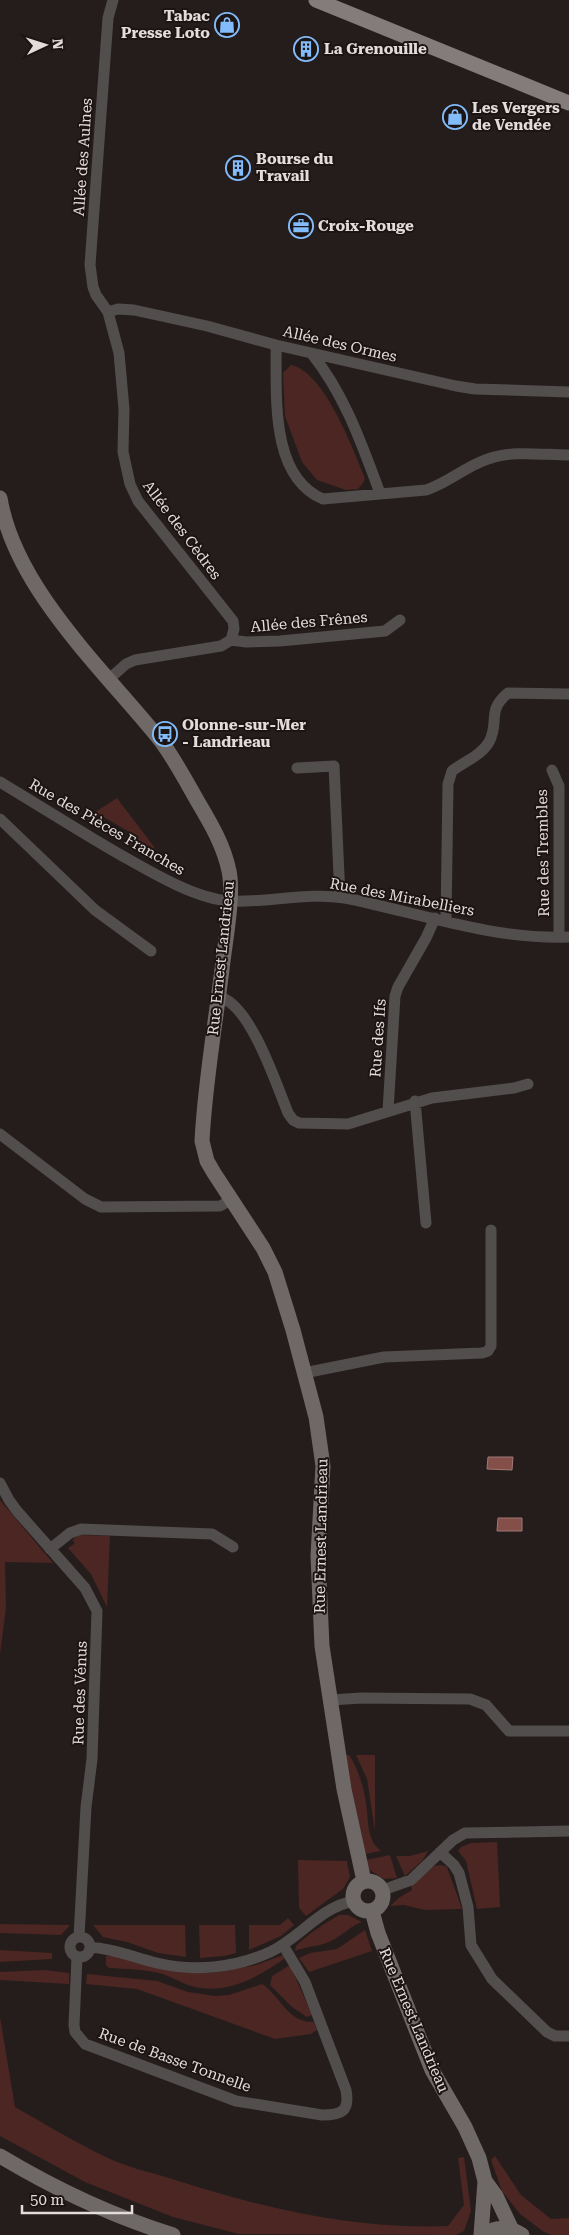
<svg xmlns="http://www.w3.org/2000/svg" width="569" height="2235" viewBox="0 0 569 2235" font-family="'Roboto Serif',serif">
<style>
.green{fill:#4b2622}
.water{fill:#844e49;stroke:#a07975}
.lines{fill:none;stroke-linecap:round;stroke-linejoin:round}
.street{stroke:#524e4d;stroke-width:11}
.secondary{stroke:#6e6867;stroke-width:15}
.primary{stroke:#847c7a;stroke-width:15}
.labels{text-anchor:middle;stroke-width:4;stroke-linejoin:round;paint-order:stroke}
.poi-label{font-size:15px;font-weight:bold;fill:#e2dcdb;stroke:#1c1413;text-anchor:start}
.street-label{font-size:15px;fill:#e2dcdb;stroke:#1c1413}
</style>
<rect width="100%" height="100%" fill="#251d1c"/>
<!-- green -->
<path class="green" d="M291,365C324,371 353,449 365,478L363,483L358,489L346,490L317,480L302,462L285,416L283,373Z
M117,798L155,848L146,856L127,845L133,834L100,815L93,825L86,818Z
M0,1500L53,1563L5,1562L6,1608L0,1654Z
M79,1535L110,1536L107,1607L91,1574L68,1548L75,1543L72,1540Z
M344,1755H349C358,1768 364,1788 366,1803C369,1821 366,1839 381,1851L365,1854Z
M356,1755H375V1831L367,1779Z
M497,1842L500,1907L477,1909L466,1861L458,1851L461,1847L471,1843Z
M428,1851L422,1861L405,1876L396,1856H410Z
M390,1855L397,1878L384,1879L368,1869L366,1860Z
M298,1860L347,1861L350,1877L343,1889L306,1916L299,1908Z
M441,1865L447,1867L462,1909L425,1910L404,1905L390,1906L400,1897L412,1890L411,1885L434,1866Z
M339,1915H348L362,1922C350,1926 341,1937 329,1942C318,1947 306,1946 295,1951L296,1946C309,1933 324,1924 339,1915Z
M288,1918L294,1925L281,1936L249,1950V1925H280Z
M0,1924L70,1925L61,1935L0,1933Z
M93,1925H185L186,1957L158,1953L127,1942L103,1937Z
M199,1925H235L236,1953L224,1956L200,1958Z
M365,1930L372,1951L309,1972L299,1958L310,1953L337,1949Z
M0,1950L52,1953V1959L0,1962Z
M283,1955L284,1959C258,1977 225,1996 191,1986C180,1982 170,1976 159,1973C143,1969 126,1969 109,1968L106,1965V1956H117L175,1972L210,1973L256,1965Z
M290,1965L312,2015L307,2017L292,2007L270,1985L272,1976Z
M45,1970L69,1973V1984L0,1980V1972Z
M87,1974L157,1981L188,1992L215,1996L229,1995L262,1984C281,1996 287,2023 314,2022L317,2030L311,2034L275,2039L137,1989L86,1984Z
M0,2017L15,2107C45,2124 76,2143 108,2158C127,2167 149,2172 169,2178C258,2207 354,2230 448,2226L464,2205L458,2158L464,2157L471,2211L464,2231L456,2235L239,2234L173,2217L85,2182L0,2136Z
M495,2156L521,2195L551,2219L569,2218V2235H552L544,2232L520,2214L502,2191L491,2160Z"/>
<!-- water -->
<path class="water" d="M488,1457H513L512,1470L487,1469Z
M498,1518H522V1531H497Z"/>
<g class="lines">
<!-- street -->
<path class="street" d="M113,0L108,18L90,265L93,287L96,295L108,312L119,353L124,409L123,452L130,484L138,501L233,621L234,629L231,640
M108,312L118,309L134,310L207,326L276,345L456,386L475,389L569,392
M276,345C277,393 269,476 323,499L426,490C448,483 466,466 488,459C512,450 543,455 569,455
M312,354C345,395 362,445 380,493
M108,680L126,664L135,660L221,646L231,640L246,642L280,641L385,631L400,620
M297,768L334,766L340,897
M552,770L559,786V937
M0,782C40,806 79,831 119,854C149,871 195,899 230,901C270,903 309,891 350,899C422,914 495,940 569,937
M0,819L95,910L151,951
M446,921L448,784L452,771C463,762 481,756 489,742C500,722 486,711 508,693L569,694
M219,997C250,1003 277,1086 288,1113L293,1120L299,1123L348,1124L432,1098L514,1088L528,1084
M415,1101L426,1223
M388,1111L395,996L398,987L426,938L435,918
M0,1134L85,1199L101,1207L220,1206L231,1200
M304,1373L384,1357L482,1353L488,1351L491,1346V1230
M0,1483L9,1500L17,1511L85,1588L97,1611L92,1759L86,1807L79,1937
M50,1549L70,1533L81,1529L212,1534L233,1547
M331,1700L361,1698L470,1699L486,1705L509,1731H569
M440,1852L454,1865L459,1873L468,1907L471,1945L492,1979L547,2032L555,2036H569
M383,1890L411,1880L453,1840L465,1833L569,1831
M70 1947a10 10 0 1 1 20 0a10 10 0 1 1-20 0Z
M90,1947C115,1949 133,1957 157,1963C194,1972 235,1968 270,1952C300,1938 320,1907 354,1901
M77,1957L74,2025L75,2032L85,2044L236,2101L322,2115C342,2115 350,2111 346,2090L305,1982L283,1945"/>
<!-- secondary -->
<path class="secondary" d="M0,498C15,589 105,671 161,741C175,760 186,781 198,802C211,824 224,846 229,871C234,893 226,937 223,961C216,1021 205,1081 202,1141L207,1161L214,1173L263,1248L275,1272L293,1330L316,1417L323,1466L318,1556L322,1646L344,1789L364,1881
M353 1896a15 15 0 1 1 30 0a15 15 0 1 1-30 0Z
M372,1911L378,1933L432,2070L465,2127L479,2158L485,2181L481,2235
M0,2156C55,2189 112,2216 173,2235
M485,2181L496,2196L512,2230
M484,2235C496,2226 509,2226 522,2235"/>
<!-- primary -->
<path class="primary" d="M316,0L569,103"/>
</g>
<!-- icons -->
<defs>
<symbol id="shop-ring" viewBox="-11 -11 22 22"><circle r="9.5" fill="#1c1413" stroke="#82bcfa" stroke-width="1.5"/><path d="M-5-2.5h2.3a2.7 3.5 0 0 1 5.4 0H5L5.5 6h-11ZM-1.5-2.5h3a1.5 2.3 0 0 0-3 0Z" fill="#82bcfa"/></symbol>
<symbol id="building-ring" viewBox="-11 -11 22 22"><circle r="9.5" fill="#1c1413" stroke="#82bcfa" stroke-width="1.5"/><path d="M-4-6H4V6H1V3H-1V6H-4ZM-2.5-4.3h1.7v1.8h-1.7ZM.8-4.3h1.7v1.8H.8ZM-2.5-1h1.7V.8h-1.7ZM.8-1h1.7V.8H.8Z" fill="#82bcfa"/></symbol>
<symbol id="office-ring" viewBox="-11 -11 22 22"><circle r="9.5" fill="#1c1413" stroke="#82bcfa" stroke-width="1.5"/><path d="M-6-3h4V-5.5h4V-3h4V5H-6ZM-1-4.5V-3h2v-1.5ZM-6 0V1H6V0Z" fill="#82bcfa"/></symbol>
<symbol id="bus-ring" viewBox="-11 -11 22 22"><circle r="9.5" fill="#1c1413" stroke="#82bcfa" stroke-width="1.5"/><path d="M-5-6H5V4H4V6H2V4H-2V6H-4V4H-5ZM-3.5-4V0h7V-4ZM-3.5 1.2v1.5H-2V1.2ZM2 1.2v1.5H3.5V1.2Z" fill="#82bcfa"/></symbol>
</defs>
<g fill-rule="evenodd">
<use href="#shop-ring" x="213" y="11" width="28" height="28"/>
<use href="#building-ring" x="292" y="35" width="28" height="28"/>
<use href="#shop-ring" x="441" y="103" width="28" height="28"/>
<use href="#building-ring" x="224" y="154" width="28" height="28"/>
<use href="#office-ring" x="287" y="212" width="28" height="28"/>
<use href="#bus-ring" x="151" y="720" width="28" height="28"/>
</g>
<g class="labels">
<!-- poi labels -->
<g class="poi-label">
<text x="210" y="21" text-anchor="end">Tabac<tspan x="210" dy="17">Presse Loto</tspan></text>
<text x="324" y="54">La Grenouille</text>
<text x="472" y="113">Les Vergers<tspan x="472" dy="17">de Vendée</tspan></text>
<text x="256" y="164">Bourse du<tspan x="256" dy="17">Travail</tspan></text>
<text x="318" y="231">Croix-Rouge</text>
<text x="182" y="730">Olonne-sur-Mer<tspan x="182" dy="17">- Landrieau</tspan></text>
</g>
<!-- street labels -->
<g class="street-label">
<text transform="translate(83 157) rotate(-86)" y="5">Allée des Aulnes</text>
<text transform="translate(340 344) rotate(13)" y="5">Allée des Ormes</text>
<text transform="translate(182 530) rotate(53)" y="5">Allée des Cèdres</text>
<text transform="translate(309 622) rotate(-5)" y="5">Allée des Frênes</text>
<text transform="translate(107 827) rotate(30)" y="5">Rue des Pièces Franches</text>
<text transform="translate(543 853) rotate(-91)" y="5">Rue des Trembles</text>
<text transform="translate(402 897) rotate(11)" y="5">Rue des Mirabelliers</text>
<text transform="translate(221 958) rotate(-84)" y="5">Rue Ernest Landrieau</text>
<text transform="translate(378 1038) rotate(-86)" y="5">Rue des Ifs</text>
<text transform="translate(321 1536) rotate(-89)" y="5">Rue Ernest Landrieau</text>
<text transform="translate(80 1693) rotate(-88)" y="5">Rue des Vénus</text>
<text transform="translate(414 2020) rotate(67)" y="5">Rue Ernest Landrieau</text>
<text transform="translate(175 2060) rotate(20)" y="5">Rue de Basse Tonnelle</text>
</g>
</g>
<!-- north arrow -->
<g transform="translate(45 45) rotate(86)" stroke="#1c1413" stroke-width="4" paint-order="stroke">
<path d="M0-4L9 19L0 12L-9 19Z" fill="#e2dcdb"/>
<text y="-8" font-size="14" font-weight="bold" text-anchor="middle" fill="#e2dcdb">N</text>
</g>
<!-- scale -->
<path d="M22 2205v8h110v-8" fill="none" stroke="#e2dcdb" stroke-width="2.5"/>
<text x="30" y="2205" font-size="15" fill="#e2dcdb" stroke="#1c1413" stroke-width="4" paint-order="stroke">50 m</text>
</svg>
